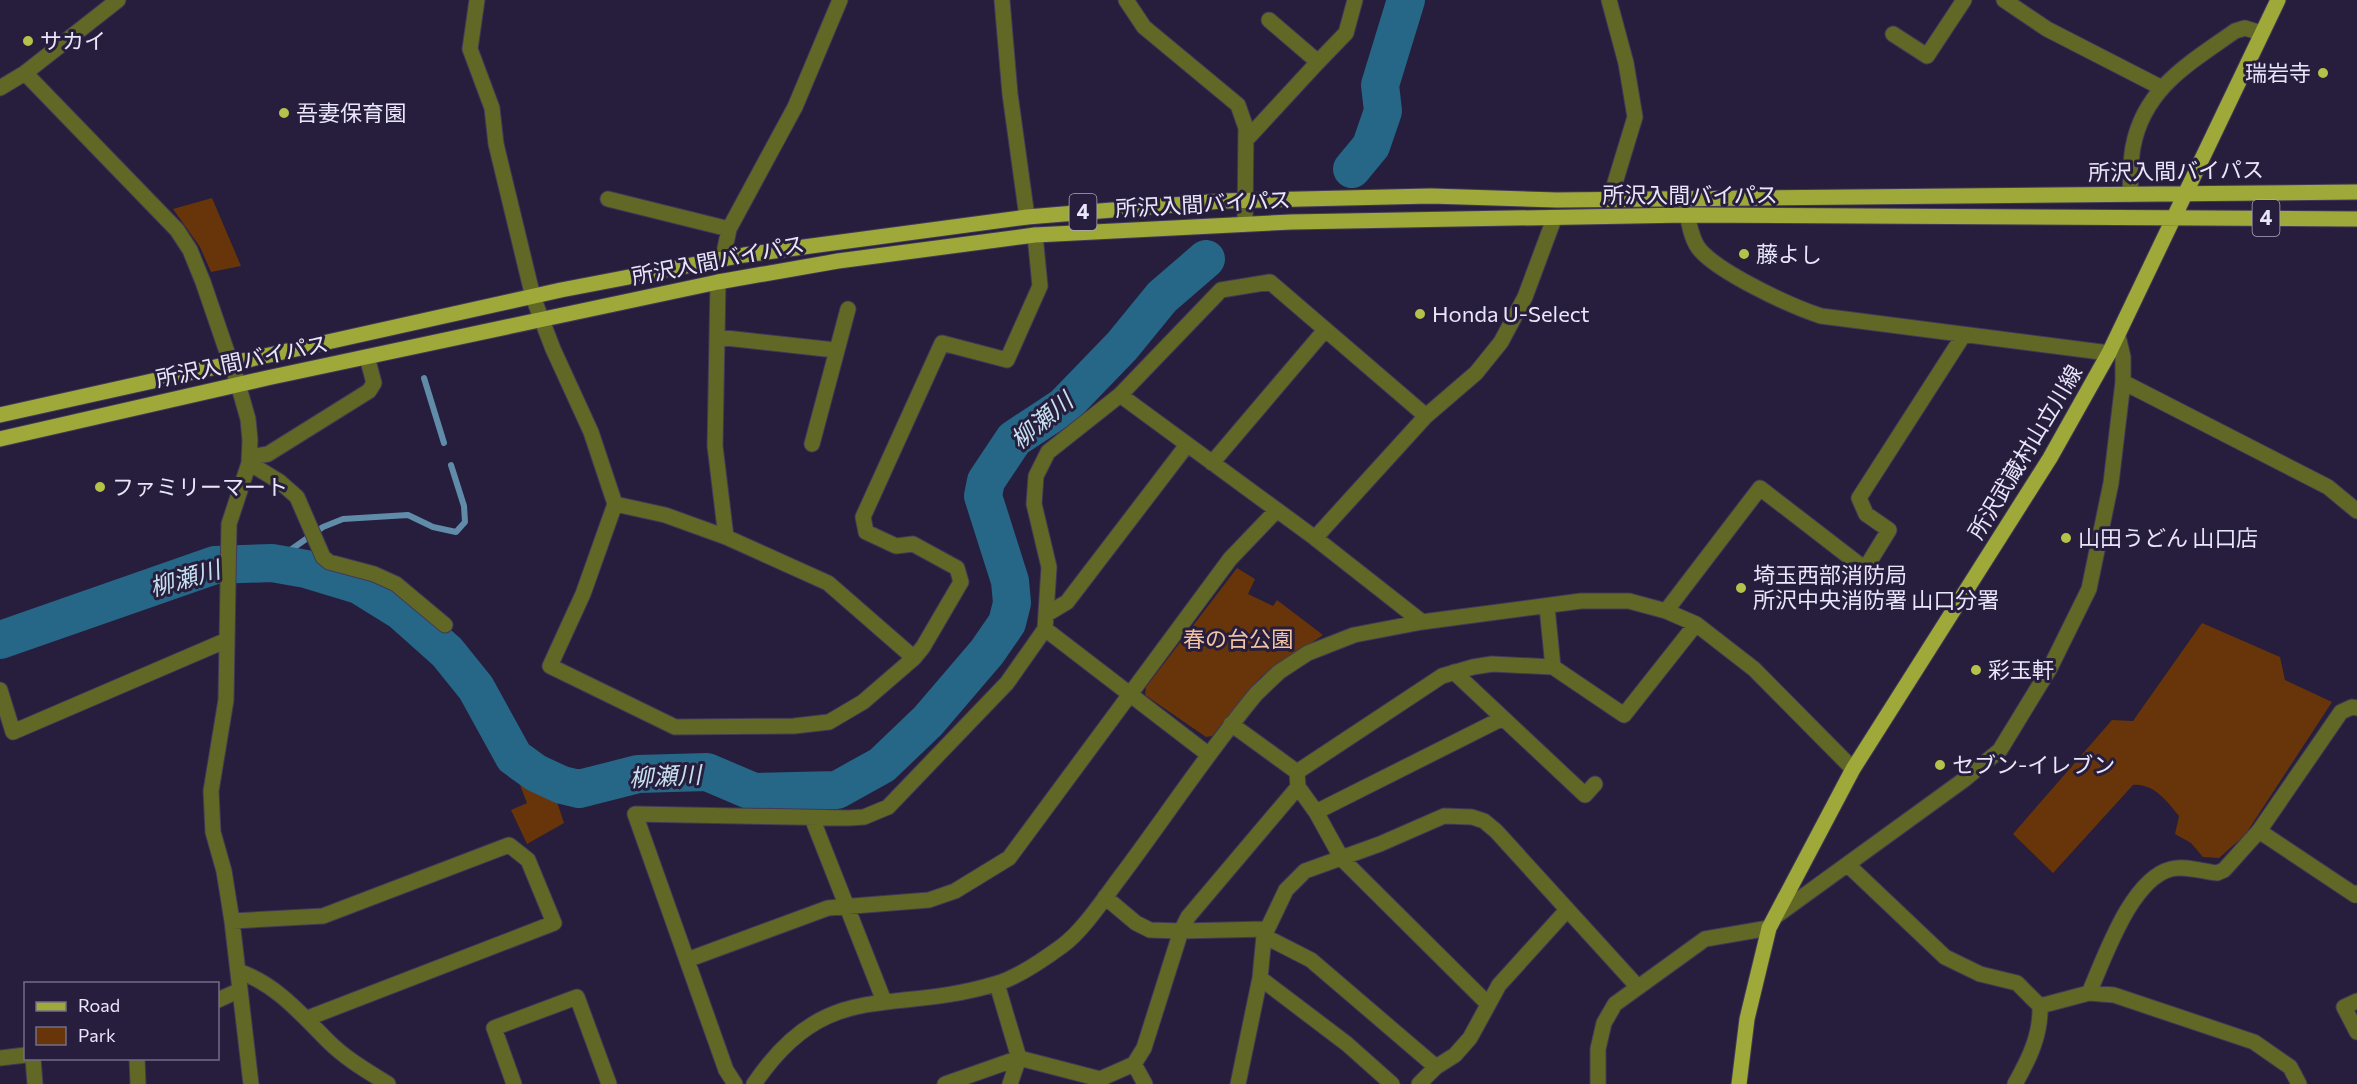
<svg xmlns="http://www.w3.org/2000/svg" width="2357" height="1084" viewBox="0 0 2357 1084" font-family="Commissioner,'Noto Sans JP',sans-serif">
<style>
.green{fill:#673509}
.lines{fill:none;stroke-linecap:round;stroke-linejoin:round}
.stream{stroke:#608caa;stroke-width:6}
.river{stroke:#266687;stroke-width:38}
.minor-casing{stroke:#413a57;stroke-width:17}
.major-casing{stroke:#413a57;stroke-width:17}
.minor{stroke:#616826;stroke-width:15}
.major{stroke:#9ea939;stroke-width:15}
.poi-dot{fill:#b5c249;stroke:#261e3c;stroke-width:2}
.labels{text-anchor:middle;stroke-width:6;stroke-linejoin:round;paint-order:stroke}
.shield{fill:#261e3c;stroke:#aea9c1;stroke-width:1.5}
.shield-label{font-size:21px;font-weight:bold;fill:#e9e5fa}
.poi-label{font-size:22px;fill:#e9e5fa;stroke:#261e3c;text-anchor:start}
.street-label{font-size:22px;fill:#e9e5fa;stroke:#261e3c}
.park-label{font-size:22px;fill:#f1c3a4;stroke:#261e3c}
.water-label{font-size:24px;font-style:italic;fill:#c7e0ef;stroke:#261e3c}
</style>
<rect width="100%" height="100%" fill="#261e3c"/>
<!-- green -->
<path class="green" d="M212,198L241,266L211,272L200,247L173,209Z
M1237,568L1255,579L1248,594L1273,606L1277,600L1323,635L1261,677L1212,736L1206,737L1145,695L1146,687Z
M2202,623L2280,657L2285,680L2332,702L2245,835L2219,858L2203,857L2191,843L2175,834L2179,816C2167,801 2153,783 2133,785L2053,873L2013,834L2112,720L2133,721Z
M520,785L557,802L564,823L527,844L511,810L527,803Z"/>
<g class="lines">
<!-- stream -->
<path class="stream" d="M424,378L444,443
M272,563L323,527L343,519L408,515L433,527L456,532L465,522L464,506L451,465"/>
<!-- river -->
<path class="river" d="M1352,169L1371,146L1383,111L1380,85L1406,0
M0,640L215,565L272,563L306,569L359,585L401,611L447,652L476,688L514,757L536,773L562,785L579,789L638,774L707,772L754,792L837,790L882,765L928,721L987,652L1007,623L1012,603L1010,581L983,496L986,481L1014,439L1064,406L1122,346L1162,297L1206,259"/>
<defs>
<path id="minor" d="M477,0L470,49L492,108L496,144L533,297L553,349L591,432L615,504L583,594L550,666L675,727L794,726L829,722L863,702L914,658L923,647L961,582L957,568L913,544L896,546L866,532L863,517L942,343L1007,360L1040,286L1035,235
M1002,0L1010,94L1027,217
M1126,0L1144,27L1238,105L1246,128L1245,224
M1609,0L1626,63L1635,117L1610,199
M2004,0L2047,29L2160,87
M1269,20L1318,62L1346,33L1355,0
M1893,34L1927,56L1964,0
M25,73L177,230L190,250L203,282L238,384L248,419L250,440L249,463L229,524L226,700L211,791L213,832L224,871L232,921L251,1084
M0,88L25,73L118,0
M1246,140L1318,62
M2130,194C2131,179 2130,162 2133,147C2144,88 2190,63 2235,31L2245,28L2261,33
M608,199L729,229
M1687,215C1690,227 1692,241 1700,250C1720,273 1790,306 1821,316L2109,353
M723,258L729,229L795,107L840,0
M718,282L715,446L726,537
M717,337L835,350
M2123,382L2328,487L2357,511
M1120,395L1315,538L1422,622
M812,444L848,309
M250,457L268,454L369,391L374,383L367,357
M249,463L280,482L297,497L323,557L329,562L374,574L396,584L445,625
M1212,463L1325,330
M615,504L665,515L726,537L828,583L914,658
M1315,538L1426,416L1476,373L1501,342L1525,297L1554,219
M1547,607L1553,667
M1666,611L1760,488L1865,569L1889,530L1866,514L1859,498L1963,336
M1047,614L1067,602L1187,445
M1045,629L1209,755
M1454,672L1585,795L1595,784
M0,690L13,732L227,640
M1231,724L1297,772L1298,787L1316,812L1342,859L1488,1004
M1297,772L1442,676L1473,667L1492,664L1553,667L1624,715L1696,624
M1316,812L1501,719
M812,818L884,1001
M2259,831L2355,895L2357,893
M1848,865L1945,957L1980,974L2017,983L2040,1006C2041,1035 2029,1059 2015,1084
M1105,897L1136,923L1150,930L1181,931L1144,1048L1134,1064
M1776,916L1965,779L2000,750L2050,668L2089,589L2111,483L2123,382V357L2118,336
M232,921L323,916L509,845L528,860L554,923L308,1018
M1266,929L1181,931L1188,917L1298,787
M1264,936L1311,960L1436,1067
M687,960L828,908L929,900L955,891L1009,858L1230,559L1276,511
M238,971C276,984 301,1014 328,1041C346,1059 367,1071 388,1084
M1260,978L1347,1044L1392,1084
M997,984L1019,1058L1010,1084
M2089,993C2105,957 2131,879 2171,869C2184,865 2204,872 2217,873L2224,870L2259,831L2341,712L2352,707L2357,708
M218,1000L240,990
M2357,1001L2344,1007L2357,1032
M2040,1006L2089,993L2114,995L2254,1042L2290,1067L2299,1084
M0,1058L26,1055
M33,1058L35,1084
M137,1058L138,1084
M514,1084L494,1028L577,997L609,1084
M735,1084L726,1070L635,814L849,818L864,817L888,807L1007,683L1045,629L1049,567L1034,504L1036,476L1048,452L1120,395L1221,290L1270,282L1426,416
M754,1084C827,976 890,1016 995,984C1017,978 1043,960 1062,946C1083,931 1105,897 1121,876C1166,816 1208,752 1256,694L1279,672L1308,653L1354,635L1422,622L1581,601H1629L1666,611L1696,624L1754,669L1853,769
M945,1084L1019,1058L1100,1079L1134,1064L1145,1084
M1238,1084L1260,978L1264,936L1286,890L1305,871L1380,844L1444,816L1472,817L1484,821L1496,831L1637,986
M1419,1084L1436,1067L1455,1055L1470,1038L1499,985L1567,910
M1598,1084V1049L1604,1023L1615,1004L1705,939L1769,928"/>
<path id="major" d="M0,415L561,290L744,255L1027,217L1222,201L1431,196L1557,200L2357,192
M0,439L267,378L718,282L838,261L1035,235L1291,222L1687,215L2357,219
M1739,1084L1747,1019L1769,928L1853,769L2050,458L2109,353L2278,0"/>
</defs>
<!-- minor casing -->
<use href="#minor" class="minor-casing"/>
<!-- major casing -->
<use href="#major" class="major-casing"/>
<!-- minor -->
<use href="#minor" class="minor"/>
<!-- major -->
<use href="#major" class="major"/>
</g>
<!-- markers -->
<g class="poi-dot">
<circle cx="28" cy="41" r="6"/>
<circle cx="2323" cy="73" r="6"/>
<circle cx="284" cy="113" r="6"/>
<circle cx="1744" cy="254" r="6"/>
<circle cx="1420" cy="314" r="6"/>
<circle cx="100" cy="487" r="6"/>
<circle cx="2066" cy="538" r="6"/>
<circle cx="1741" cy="588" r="6"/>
<circle cx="1976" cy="670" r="6"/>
<circle cx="1940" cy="765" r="6"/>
</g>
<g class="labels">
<!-- shield labels -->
<g class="shield">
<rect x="1069.5" y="194" width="27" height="36" rx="4.5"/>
<rect x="2252.5" y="200" width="27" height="36" rx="4.5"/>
</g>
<g class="shield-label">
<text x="1083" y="219">4</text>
<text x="2266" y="225">4</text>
</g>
<!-- poi labels -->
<g class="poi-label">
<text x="40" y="49">サカイ</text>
<text x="2311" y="81" text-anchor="end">瑞岩寺</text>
<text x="296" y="121">吾妻保育園</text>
<text x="1756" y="262">藤よし</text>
<text x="1432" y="322">Honda U-Select</text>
<text x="112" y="495">ファミリーマート</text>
<text x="2078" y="546">山田うどん 山口店</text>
<text x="1753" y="583">埼玉西部消防局<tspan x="1753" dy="25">所沢中央消防署 山口分署</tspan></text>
<text x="1988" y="678">彩玉軒</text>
<text x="1952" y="773">セブン-イレブン</text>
</g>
<!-- street labels -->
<g class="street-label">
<text transform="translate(2176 171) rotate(-1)" y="8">所沢入間バイパス</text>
<text x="1690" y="203">所沢入間バイパス</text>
<text transform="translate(1203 204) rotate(-3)" y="8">所沢入間バイパス</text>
<text transform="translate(718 260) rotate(-11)" y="8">所沢入間バイパス</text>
<text transform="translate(242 361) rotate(-12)" y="8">所沢入間バイパス</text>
<text transform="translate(2025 452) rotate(-59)" y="8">所沢武蔵村山立川線</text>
</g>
<!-- park labels -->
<g class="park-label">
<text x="1238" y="647">春の台公園</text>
</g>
<!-- water labels -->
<g class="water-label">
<text transform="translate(1042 421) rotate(-40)" y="8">柳瀬川</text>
<text transform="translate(185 579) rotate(-16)" y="8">柳瀬川</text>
<text transform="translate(665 777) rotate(-3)" y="8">柳瀬川</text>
</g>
</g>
<!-- legend -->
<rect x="24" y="982" width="195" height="78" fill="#261e3c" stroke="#746e88" stroke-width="1.5"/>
<rect x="36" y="1002" width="30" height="9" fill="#9ea939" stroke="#746e88" stroke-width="1.5"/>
<text x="78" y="1012" font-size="18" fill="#e9e5fa">Road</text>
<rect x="36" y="1027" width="30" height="18" fill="#673509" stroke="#746e88" stroke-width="1.5"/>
<text x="78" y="1042" font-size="18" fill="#e9e5fa">Park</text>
</svg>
